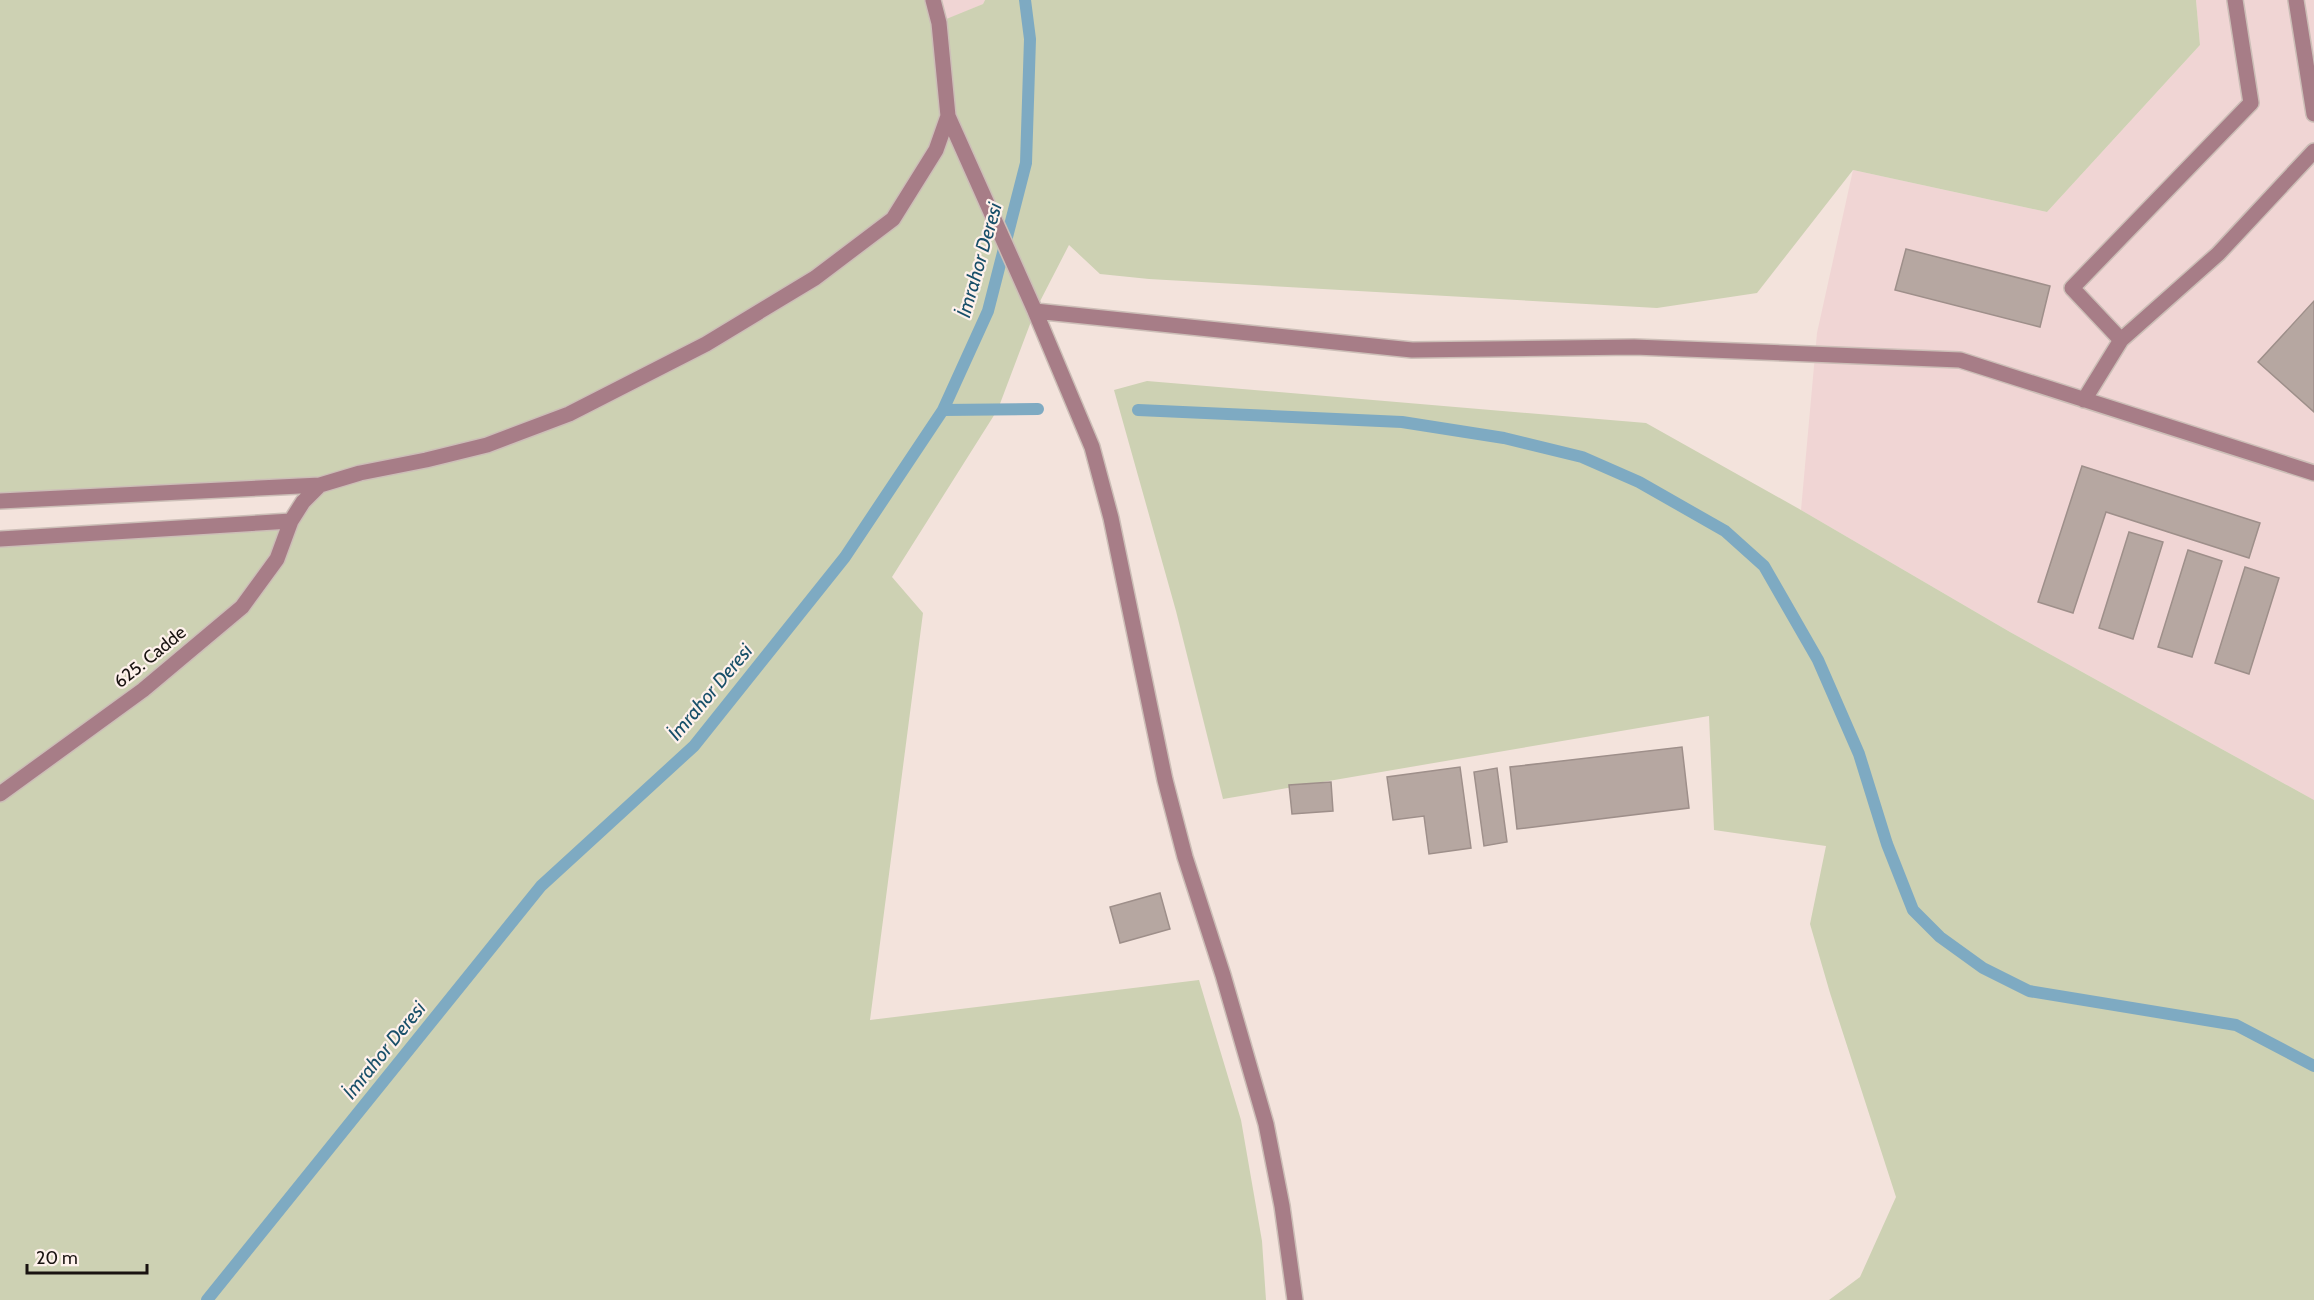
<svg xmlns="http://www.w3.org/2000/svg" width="2314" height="1300" viewBox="0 0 2314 1300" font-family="Cabin,sans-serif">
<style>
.industrial{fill:#f0d5d4}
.green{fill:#cdd1b3}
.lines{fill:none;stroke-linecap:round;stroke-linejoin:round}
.stream{stroke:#7eaac2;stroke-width:12}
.building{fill:#b6a7a1;stroke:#9e8f8a;stroke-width:1.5}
.minor-casing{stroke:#ccbeb7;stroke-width:18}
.minor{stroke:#a77d87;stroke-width:15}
.labels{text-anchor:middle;stroke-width:4.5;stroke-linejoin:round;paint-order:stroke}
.street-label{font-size:18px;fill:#191311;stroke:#fef1eb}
.water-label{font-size:20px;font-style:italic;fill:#184f69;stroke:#fef1eb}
</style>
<rect width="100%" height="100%" fill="#f3e3dc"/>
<!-- industrial -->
<path class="industrial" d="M933,0H985L983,4L939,23Z
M2196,0H2314V800L2010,632L1801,510L1817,333L1853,170L2047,212L2200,45Z"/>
<!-- green -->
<path class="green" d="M0,0H933L939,22L983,4L985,0H2196L2200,45L2047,212L1853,170L1757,293L1657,308L1149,279L1100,274L1069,245L1035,311L998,409L892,577L923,613L870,1020L1199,980L1241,1120L1262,1241L1266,1300H0V539L291,521L320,486L0,501Z
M1147,381L1646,423L1801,510L2010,632L2314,800V1300H1829L1860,1277L1896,1197L1830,993L1810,924L1826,846L1714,830L1709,716L1223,799L1176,611L1114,390Z"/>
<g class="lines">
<!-- stream -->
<path class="stream" d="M943,410L1038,409
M1138,410L1402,422L1504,438L1582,457L1639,482L1725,531L1764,566L1818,660L1859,754L1887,844L1913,910L1940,937L1983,968L2029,991L2236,1025L2314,1066
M207,1300L541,886L694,746L845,557L943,410L988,311L1026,163L1030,39L1025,0"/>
</g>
<!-- building -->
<path class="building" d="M1906,249L2050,286L2040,327L1895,290Z
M2314,301V412L2258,362Z
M2082,466L2260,523L2249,558L2106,512L2073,613L2038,602Z
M2129,532L2163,542L2133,639L2099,628Z
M2188,550L2222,561L2192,657L2158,647Z
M2245,567L2279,578L2249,674L2215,663Z
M1682,747L1689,808L1517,829L1510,767Z
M1460,767L1471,848L1429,854L1424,816L1393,820L1387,777Z
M1497,768L1507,842L1484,846L1474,772Z
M1331,782L1333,811L1292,814L1289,785Z
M1160,893L1170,929L1120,943L1110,907Z"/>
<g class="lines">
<defs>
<path id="minor" d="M933,0L939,23L948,116L1035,311L1092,447L1111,518L1165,780L1185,857L1223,975L1266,1124L1282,1206L1295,1300
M2296,0L2314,114
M1035,311L1412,350L1634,347L1960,360L2314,473
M2121,340L2072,288L2251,103L2235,0
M2084,400L2121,340L2218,254L2314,151
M0,501L320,485L360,473L426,460L487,445L569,414L706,344L815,278L893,219L936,150L948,116
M0,539L291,521
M0,794L143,690L242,607L277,559L291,521L303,502L320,485"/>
</defs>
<!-- minor casing -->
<use href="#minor" class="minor-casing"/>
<!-- minor -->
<use href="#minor" class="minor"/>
</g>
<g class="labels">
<!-- street labels -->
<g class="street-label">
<text transform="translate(150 657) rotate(-39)" y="6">625. Cadde</text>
</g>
<!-- water labels -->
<g class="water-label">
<text transform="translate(979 260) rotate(-74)" y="7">İmrahor Deresi</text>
<text transform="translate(710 692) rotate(-50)" y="7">İmrahor Deresi</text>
<text transform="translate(384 1050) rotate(-51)" y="7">İmrahor Deresi</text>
</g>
</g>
<!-- scale -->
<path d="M27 1264v9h120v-9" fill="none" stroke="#191311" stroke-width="3"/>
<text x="36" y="1264" font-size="18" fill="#191311" stroke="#fef1eb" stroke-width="4.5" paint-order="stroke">20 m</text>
</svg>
